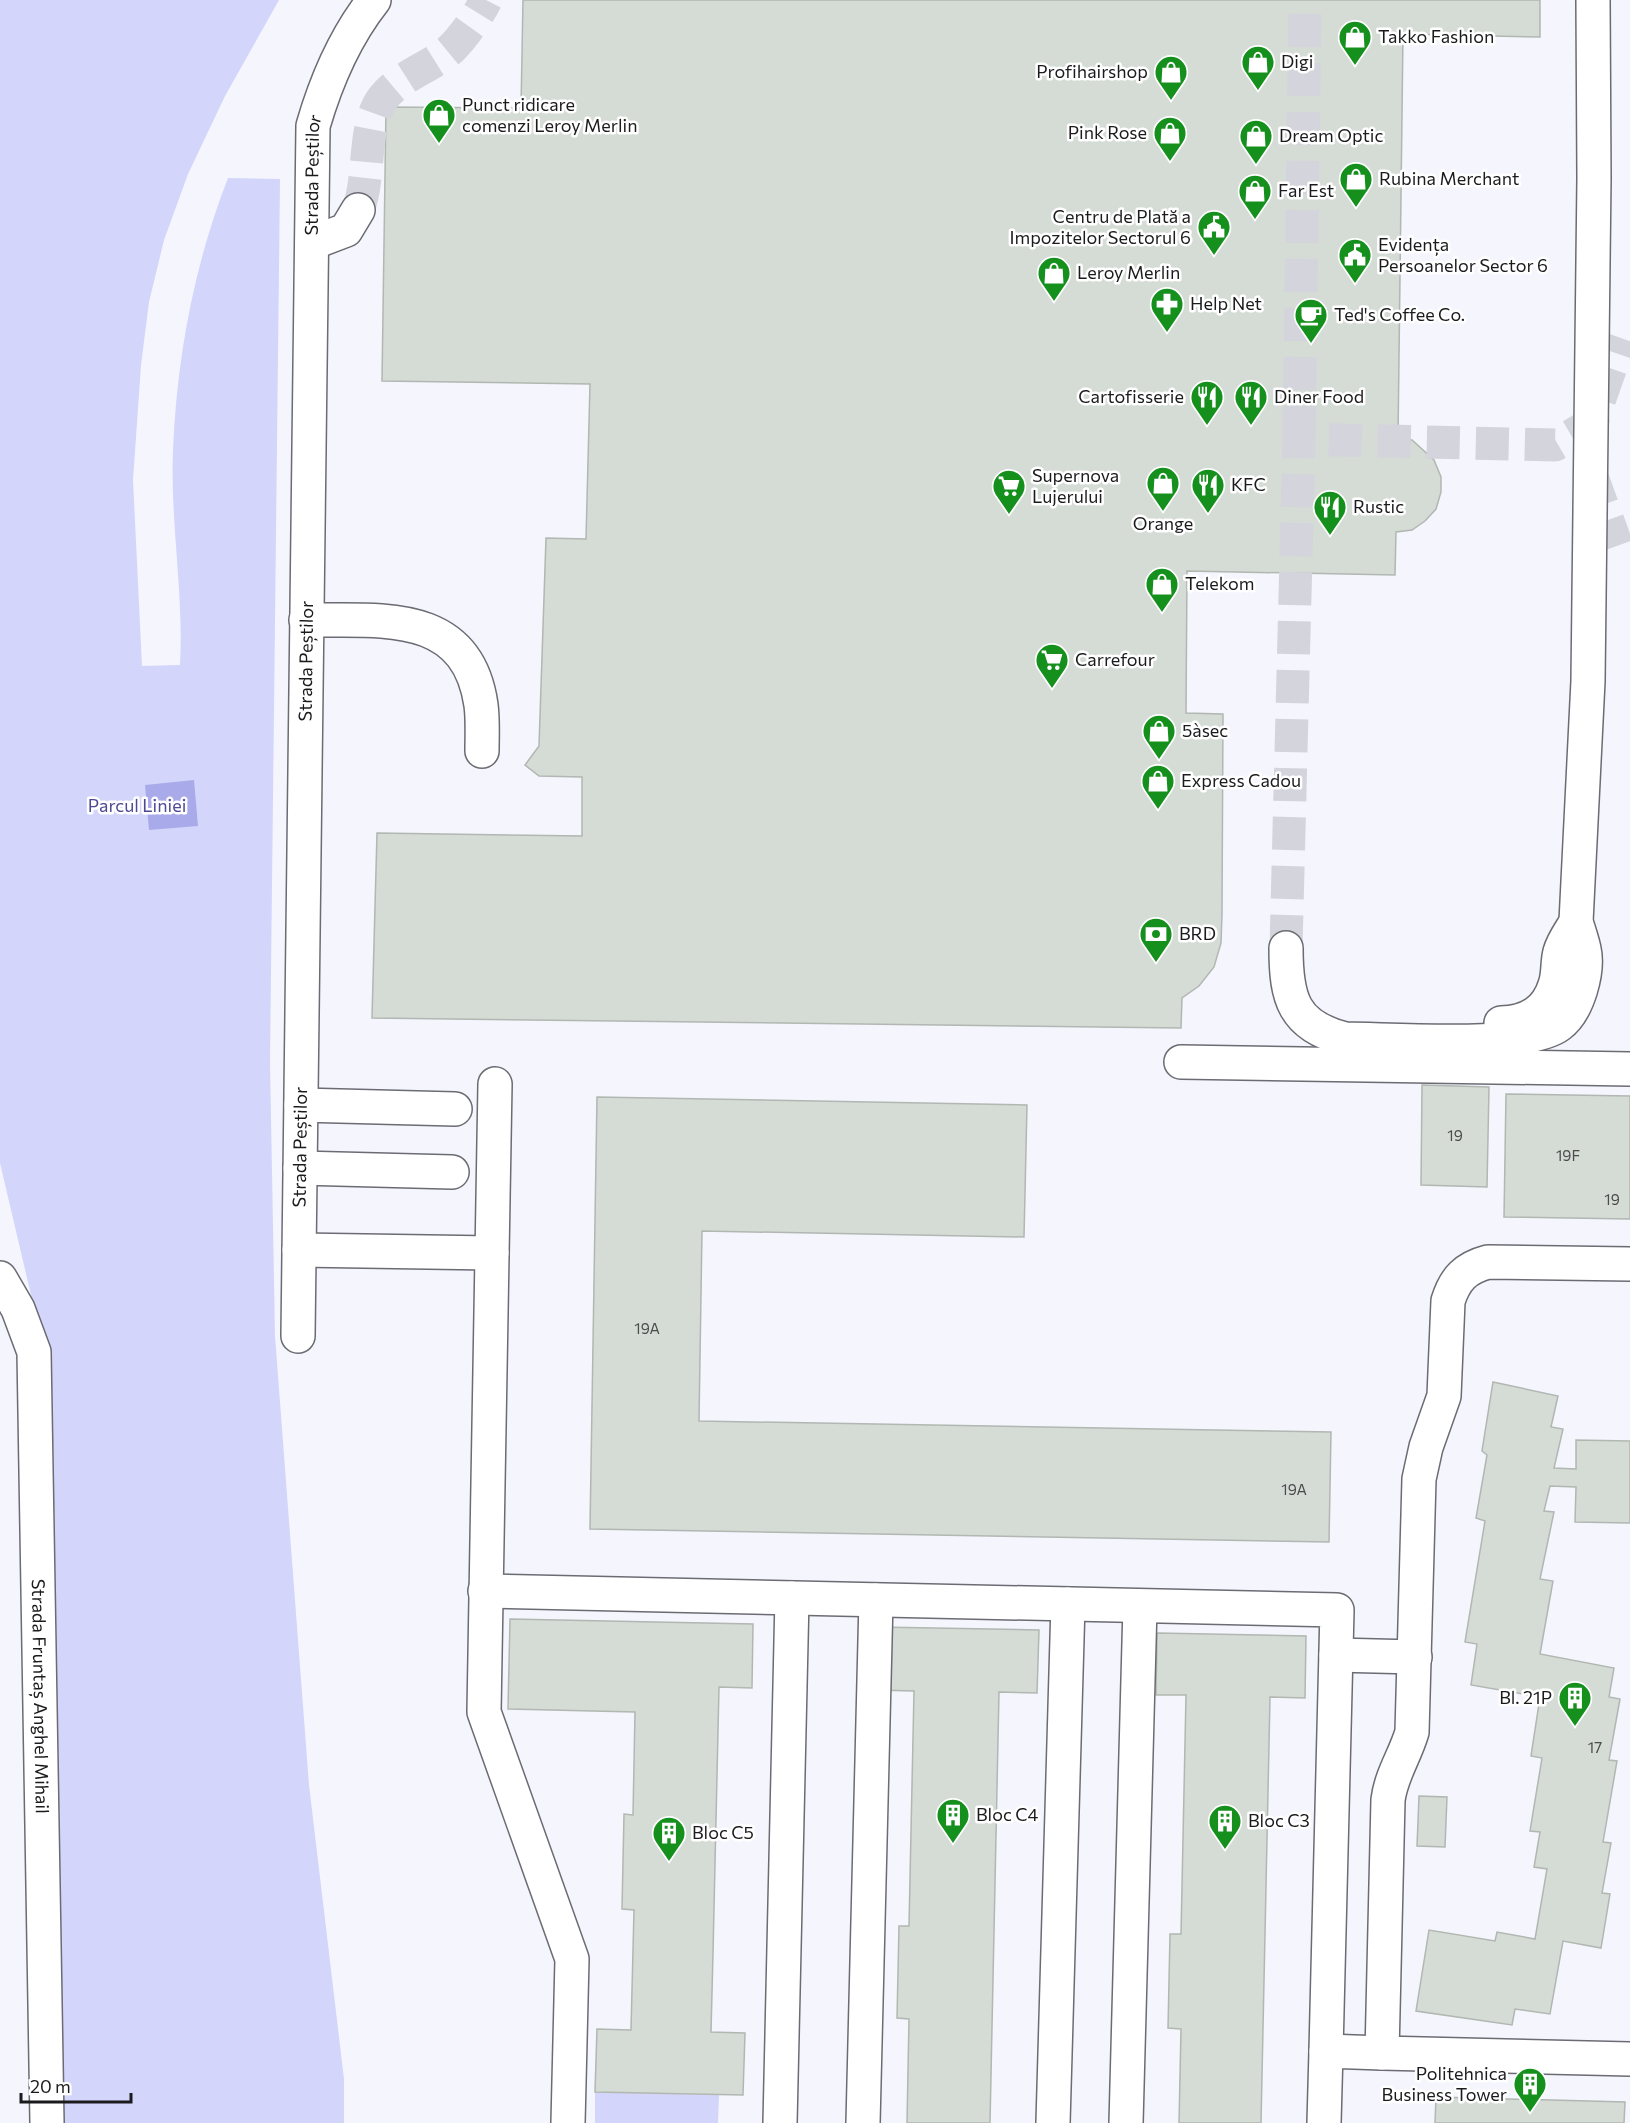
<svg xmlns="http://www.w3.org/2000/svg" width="1630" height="2123" viewBox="0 0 1630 2123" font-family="Commissioner,sans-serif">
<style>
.green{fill:#d3d5fb}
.water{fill:#a9aae9}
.building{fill:#d5dbd5;stroke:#b1b7b1;stroke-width:1.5}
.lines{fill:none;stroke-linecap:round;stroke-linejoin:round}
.minor-tunnel{stroke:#d4d4dc;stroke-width:33;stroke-dasharray:33 16;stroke-linecap:butt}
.minor-casing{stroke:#6b6b73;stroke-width:36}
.minor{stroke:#fff;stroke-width:33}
.labels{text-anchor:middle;stroke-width:5;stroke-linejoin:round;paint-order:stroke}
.number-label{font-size:15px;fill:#4a4b4c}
.poi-label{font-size:18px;fill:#1b1b1e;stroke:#fff;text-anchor:start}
.street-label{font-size:18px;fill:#1b1b1e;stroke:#fff}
.park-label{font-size:18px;fill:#4d4995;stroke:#fff}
</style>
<rect width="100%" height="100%" fill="#f5f5fe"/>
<!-- green -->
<path class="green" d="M0,0H279L225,96L188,174L164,240L149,302L141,365L133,480L142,666L180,665C184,594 170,522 173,450C177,357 194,265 228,178L280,179L270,1062L275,1336L309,1785L344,2079V2123H62L51,1380L0,1163Z
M595,2092L719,2095L718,2123H595Z"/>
<!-- water -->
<path class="water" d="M194,780L198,826L149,830L145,785Z"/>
<!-- building -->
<path class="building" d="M523,0H1540V37L1403,34L1398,438L1412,440L1434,460L1441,477V492L1436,509L1425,521L1412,530L1396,532L1395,575L1187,571L1186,713L1223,714L1222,913L1221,943L1214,967L1199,986L1182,998L1181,1028L372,1018L377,833L582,836V777L539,776L525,765L539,746L546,538L586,539L590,384L382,381L386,107L521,108Z
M1422,1085L1489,1087L1487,1187L1421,1185Z
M1506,1094L1630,1096V1219L1504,1217Z
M597,1097L1027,1105L1024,1237L702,1231L699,1421L1331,1432L1329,1542L590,1529Z
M1493,1382L1558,1396L1551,1427L1563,1429L1554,1468L1576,1469V1440L1630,1441V1523L1575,1522L1576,1487L1550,1486L1544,1511L1554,1512L1540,1579L1553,1581L1540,1654L1614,1668L1609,1697L1620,1699L1609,1760L1617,1761L1603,1842L1611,1843L1602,1893L1610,1894L1601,1948L1563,1941L1550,2014L1515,2009L1512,2025L1416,2011L1429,1930L1495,1941L1497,1932L1535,1939L1547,1869L1534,1867L1540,1832L1530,1831L1542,1758L1531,1756L1540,1697L1471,1685L1477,1644L1465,1642L1485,1521L1476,1518L1487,1455L1482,1451Z
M510,1619L753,1624L752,1688L719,1687L713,1953L711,2032L745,2033L743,2095L595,2092L597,2029L631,2030L634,1910L622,1909L624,1814L633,1815L635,1712L508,1709Z
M877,1627L1039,1630L1037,1693L999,1692L990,2123H907L909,2019L897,2018L899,1926H909L914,1691L876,1690Z
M1157,1633L1306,1636L1305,1698L1270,1697L1261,2123H1179L1181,2029L1168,2028L1170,1934H1181L1186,1695H1156Z
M1419,1796L1447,1797L1445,1847L1417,1846Z
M1436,2097L1625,2102L1624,2123H1435Z"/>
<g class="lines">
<!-- minor-tunnel -->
<path class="minor-tunnel" d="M358,210C371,178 362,125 383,98C401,75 430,68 451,49C464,36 478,16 486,0
M1299,439L1305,0
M1591,474L1617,546
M1286,948L1299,439L1555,445L1591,424L1621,338"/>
<defs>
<g id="minor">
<path d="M312,243L346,230L358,210"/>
<path d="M306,620C380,621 467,608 481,705C483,720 482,736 482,751"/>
<path d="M1286,948C1286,998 1293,1026 1345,1039C1391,1039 1526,1050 1559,1025C1578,1011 1589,971 1584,949C1582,940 1579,931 1576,922L1588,681L1594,178L1593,0"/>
<path d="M1501,1023C1528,1022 1547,1011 1555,985C1559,974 1557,962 1560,952C1563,941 1571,931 1576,922"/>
<path d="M1181,1062L1630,1069"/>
<path d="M495,1084L484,1712L572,1959L568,2123"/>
<path d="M301,1105L455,1109"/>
<path d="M300,1168L452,1172"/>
<path d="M299,1250L492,1253"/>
<path d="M1630,1264L1488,1262C1465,1268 1455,1279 1448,1301L1444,1396L1426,1447L1419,1479L1412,1732C1405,1756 1391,1775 1388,1800L1382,2053L1630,2059"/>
<path id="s1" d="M0,1278L18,1309L34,1352L47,2123"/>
<path id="s2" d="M298,1336L313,126C326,81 344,38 374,0"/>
<path d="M485,1591L1337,1610L1326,2051"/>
<path d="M1336,1655L1415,1657"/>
<path d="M780,2123L792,1598"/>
<path d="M863,2123L876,1600"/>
<path d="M1053,2123L1068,1604"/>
<path d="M1126,2123L1140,1606"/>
<path d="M1324,2123L1326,2051L1382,2053"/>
</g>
</defs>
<!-- minor casing -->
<use href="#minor" class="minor-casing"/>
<!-- minor -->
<use href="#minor" class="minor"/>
</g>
<!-- icons -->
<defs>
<symbol id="shop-pin" viewBox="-11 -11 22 30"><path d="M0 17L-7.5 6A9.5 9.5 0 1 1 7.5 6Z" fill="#15901d" stroke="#fff"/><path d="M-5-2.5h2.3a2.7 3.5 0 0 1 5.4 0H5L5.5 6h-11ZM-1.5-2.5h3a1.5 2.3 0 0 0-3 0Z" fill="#fff"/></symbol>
<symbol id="civic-pin" viewBox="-11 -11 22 30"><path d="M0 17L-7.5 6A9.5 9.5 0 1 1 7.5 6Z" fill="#15901d" stroke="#fff"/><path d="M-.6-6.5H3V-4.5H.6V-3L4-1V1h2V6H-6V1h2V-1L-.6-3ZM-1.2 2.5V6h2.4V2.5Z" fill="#fff"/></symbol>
<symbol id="pharmacy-pin" viewBox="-11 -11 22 30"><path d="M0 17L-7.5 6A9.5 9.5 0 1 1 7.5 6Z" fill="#15901d" stroke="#fff"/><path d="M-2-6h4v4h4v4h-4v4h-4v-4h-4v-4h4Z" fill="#fff"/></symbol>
<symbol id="cafe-pin" viewBox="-11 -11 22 30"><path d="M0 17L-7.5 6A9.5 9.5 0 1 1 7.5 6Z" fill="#15901d" stroke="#fff"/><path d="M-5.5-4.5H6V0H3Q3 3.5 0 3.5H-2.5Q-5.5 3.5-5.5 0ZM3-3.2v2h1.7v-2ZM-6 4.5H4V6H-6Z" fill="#fff"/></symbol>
<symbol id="restaurant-pin" viewBox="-11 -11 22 30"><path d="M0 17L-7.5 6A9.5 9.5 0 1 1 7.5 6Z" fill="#15901d" stroke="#fff"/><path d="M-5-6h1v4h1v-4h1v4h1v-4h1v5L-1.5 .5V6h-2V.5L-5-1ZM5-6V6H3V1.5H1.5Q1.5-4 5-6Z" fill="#fff"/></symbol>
<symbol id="supermarket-pin" viewBox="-11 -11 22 30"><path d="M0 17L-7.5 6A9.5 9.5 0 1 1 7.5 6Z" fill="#15901d" stroke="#fff"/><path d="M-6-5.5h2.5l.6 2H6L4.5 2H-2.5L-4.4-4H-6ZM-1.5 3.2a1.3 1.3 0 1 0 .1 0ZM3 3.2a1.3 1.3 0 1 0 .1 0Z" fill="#fff"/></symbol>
<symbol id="bank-pin" viewBox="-11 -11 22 30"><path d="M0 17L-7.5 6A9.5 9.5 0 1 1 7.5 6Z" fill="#15901d" stroke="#fff"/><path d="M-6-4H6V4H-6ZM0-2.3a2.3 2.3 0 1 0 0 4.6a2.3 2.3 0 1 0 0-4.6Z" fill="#fff"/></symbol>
<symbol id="building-pin" viewBox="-11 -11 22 30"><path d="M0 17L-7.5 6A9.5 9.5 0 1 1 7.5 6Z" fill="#15901d" stroke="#fff"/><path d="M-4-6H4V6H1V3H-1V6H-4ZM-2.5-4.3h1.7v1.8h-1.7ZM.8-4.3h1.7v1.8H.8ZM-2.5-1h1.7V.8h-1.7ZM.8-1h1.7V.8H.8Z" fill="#fff"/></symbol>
</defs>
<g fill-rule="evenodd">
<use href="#shop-pin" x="1336" y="18" width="38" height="52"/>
<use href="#shop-pin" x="1239" y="43" width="38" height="52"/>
<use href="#shop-pin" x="1152" y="53" width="38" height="52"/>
<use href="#shop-pin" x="420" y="96" width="38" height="52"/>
<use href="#shop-pin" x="1151" y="114" width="38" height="52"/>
<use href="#shop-pin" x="1237" y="117" width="38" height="52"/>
<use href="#shop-pin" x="1337" y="160" width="38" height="52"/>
<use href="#shop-pin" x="1236" y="172" width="38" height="52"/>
<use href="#civic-pin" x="1195" y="208" width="38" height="52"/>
<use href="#civic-pin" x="1336" y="236" width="38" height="52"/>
<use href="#shop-pin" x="1035" y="254" width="38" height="52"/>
<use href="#pharmacy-pin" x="1148" y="285" width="38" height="52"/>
<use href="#cafe-pin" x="1292" y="296" width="38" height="52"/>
<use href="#restaurant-pin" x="1188" y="378" width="38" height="52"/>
<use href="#restaurant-pin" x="1232" y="378" width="38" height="52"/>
<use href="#shop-pin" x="1144" y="464" width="38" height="52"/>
<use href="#restaurant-pin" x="1189" y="466" width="38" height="52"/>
<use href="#supermarket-pin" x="990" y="467" width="38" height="52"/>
<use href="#restaurant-pin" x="1311" y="488" width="38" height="52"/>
<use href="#shop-pin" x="1143" y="565" width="38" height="52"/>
<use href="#supermarket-pin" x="1033" y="641" width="38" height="52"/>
<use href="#shop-pin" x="1140" y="712" width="38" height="52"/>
<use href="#shop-pin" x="1139" y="762" width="38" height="52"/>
<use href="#bank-pin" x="1137" y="915" width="38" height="52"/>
<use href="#building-pin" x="1556" y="1679" width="38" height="52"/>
<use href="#building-pin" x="934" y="1796" width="38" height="52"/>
<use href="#building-pin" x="1206" y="1802" width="38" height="52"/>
<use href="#building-pin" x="650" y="1814" width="38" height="52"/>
<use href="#building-pin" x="1511" y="2065" width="38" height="52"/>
</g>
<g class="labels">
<!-- number labels -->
<g class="number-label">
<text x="1455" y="1141">19</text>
<text x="1568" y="1161">19F</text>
<text x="1612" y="1205">19</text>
<text x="647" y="1334">19A</text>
<text x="1294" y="1495">19A</text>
<text x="1595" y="1753">17</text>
</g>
<!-- poi labels -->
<g class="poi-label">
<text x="1378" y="43">Takko Fashion</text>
<text x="1281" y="68">Digi</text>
<text x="1148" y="78" text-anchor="end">Profihairshop</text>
<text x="462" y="111">Punct ridicare<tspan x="462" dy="21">comenzi Leroy Merlin</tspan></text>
<text x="1147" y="139" text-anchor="end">Pink Rose</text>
<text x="1279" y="142">Dream Optic</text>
<text x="1379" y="185">Rubina Merchant</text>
<text x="1278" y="197">Far Est</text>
<text x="1191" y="223" text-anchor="end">Centru de Plată a<tspan x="1191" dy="21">Impozitelor Sectorul 6</tspan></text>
<text x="1378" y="251">Evidența<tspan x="1378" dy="21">Persoanelor Sector 6</tspan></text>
<text x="1077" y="279">Leroy Merlin</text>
<text x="1190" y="310">Help Net</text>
<text x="1334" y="321">Ted's Coffee Co.</text>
<text x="1184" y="403" text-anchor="end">Cartofisserie</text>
<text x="1274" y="403">Diner Food</text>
<text x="1032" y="482">Supernova<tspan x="1032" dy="21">Lujerului</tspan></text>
<text x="1231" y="491">KFC</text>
<text x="1353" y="513">Rustic</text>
<text x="1163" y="530" text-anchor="middle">Orange</text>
<text x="1185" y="590">Telekom</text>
<text x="1075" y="666">Carrefour</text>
<text x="1182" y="737">5àsec</text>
<text x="1181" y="787">Express Cadou</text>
<text x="1179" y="940">BRD</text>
<text x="1552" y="1704" text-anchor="end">Bl. 21P</text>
<text x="976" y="1821">Bloc C4</text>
<text x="1248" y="1827">Bloc C3</text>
<text x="692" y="1839">Bloc C5</text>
<text x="1507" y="2080" text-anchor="end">Politehnica<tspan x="1507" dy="21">Business Tower</tspan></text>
</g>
<!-- street labels -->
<g class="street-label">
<text dy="6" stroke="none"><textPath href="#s2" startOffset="1161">Strada Peștilor</textPath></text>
<text dy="6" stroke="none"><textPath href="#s2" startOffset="675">Strada Peștilor</textPath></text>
<text dy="6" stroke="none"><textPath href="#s2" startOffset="189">Strada Peștilor</textPath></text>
<text dy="6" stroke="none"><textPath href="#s1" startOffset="426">Strada Fruntaș Anghel Mihail</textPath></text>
</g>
<!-- park labels -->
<g class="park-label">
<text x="137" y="812">Parcul Liniei</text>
</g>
</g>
<!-- scale -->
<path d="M21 2093v9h110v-9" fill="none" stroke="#1b1b1e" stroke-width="3"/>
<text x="30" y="2093" font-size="18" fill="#1b1b1e" stroke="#ffffff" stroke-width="4.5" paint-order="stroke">20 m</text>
</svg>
